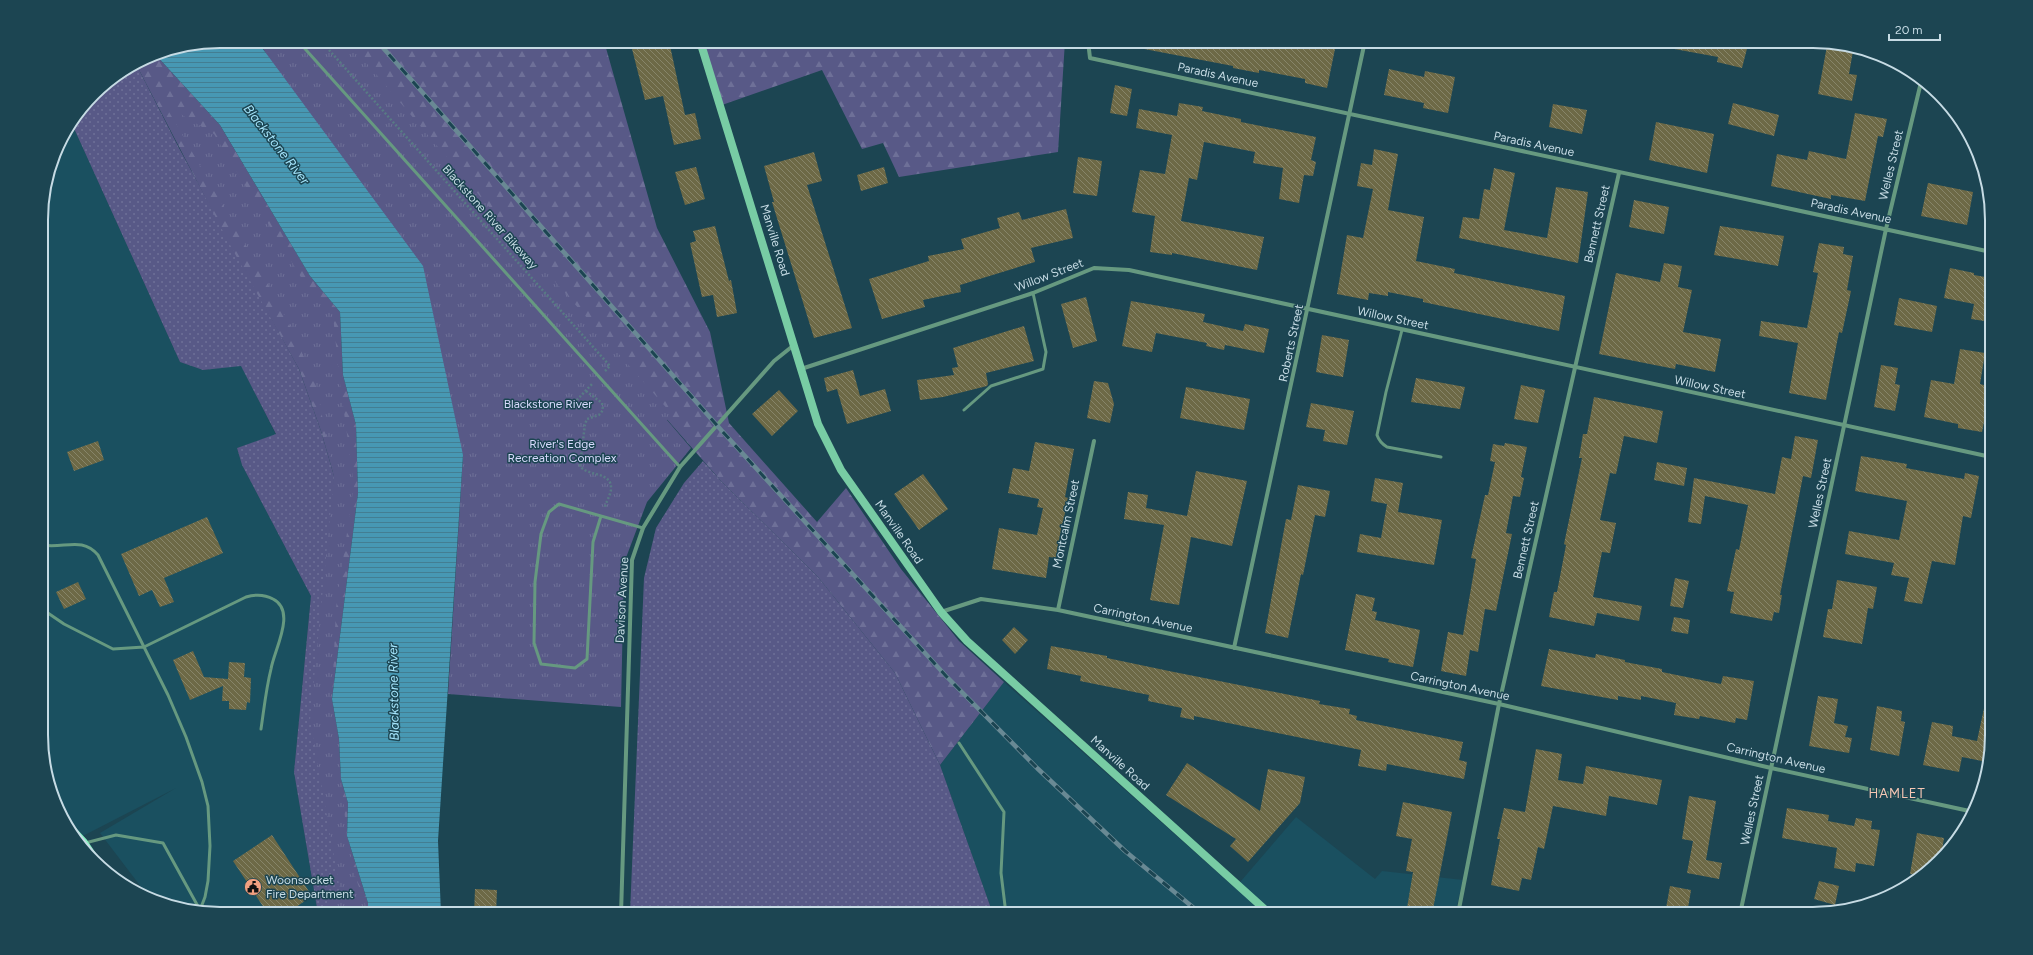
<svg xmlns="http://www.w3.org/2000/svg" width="2033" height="955" viewBox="0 0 2033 955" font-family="Figtree,sans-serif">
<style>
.built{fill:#1a5060}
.grass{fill:url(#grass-dots)}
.forest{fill:url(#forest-firs)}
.park{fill:url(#park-tufts)}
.water{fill:url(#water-rules)}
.building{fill:url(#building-back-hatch)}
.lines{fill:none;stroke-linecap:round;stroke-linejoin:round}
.path{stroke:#587a85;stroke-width:2.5;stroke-dasharray:2 2;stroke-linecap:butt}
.lane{stroke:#669980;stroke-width:3}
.street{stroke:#669980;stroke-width:4}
.secondary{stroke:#78cca4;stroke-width:8}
.primary{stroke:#84f3c0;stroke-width:10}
.rail-casing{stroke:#698994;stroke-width:4.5}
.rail{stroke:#1c4552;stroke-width:3;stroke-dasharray:9;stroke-linecap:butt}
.labels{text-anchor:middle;stroke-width:3;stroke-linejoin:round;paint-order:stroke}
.street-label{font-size:12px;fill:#c6dbe4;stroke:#1c4552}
.park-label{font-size:12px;fill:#d7d9fc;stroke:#1c4552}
.poi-label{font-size:12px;fill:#c6dbe4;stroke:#1c4552;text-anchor:start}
.water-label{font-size:13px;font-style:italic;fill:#a5e5fc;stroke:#1c4552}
.neighbourhood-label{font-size:13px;letter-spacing:1px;fill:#f6c7b4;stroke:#1c4552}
.rim{fill:none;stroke:#c6dbe4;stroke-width:2}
</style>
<defs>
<pattern id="grass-dots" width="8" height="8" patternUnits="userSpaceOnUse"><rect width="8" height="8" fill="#585987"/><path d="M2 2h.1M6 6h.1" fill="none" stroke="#6e7098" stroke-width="1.8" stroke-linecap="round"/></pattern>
<pattern id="forest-firs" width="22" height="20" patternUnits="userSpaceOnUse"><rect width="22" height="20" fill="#585987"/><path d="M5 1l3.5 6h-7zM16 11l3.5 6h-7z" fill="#6e7098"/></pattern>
<pattern id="park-tufts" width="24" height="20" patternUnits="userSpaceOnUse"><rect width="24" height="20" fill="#585987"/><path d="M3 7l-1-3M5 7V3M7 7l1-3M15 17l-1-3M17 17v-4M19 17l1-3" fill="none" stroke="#6e7098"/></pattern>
<pattern id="water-rules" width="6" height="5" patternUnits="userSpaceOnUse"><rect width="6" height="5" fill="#4798b3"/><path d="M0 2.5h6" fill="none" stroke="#437e92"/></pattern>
<pattern id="building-back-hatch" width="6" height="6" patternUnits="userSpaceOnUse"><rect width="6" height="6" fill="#6d6946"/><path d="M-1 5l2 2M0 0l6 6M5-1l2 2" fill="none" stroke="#878569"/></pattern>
</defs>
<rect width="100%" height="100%" fill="#1c4552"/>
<!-- built -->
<path class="built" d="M72,124L180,362L203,370L241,365L276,435L237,448L242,465L311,596L294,772L318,914H220L151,900L100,833L176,788L75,840L55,803L43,759L41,208L60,141Z
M1004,682L1235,888L1296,817L1375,879L1382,871L1463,880L1455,914H993L940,765Z"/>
<!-- grass -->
<path class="grass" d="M136,64L179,148L299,369L321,431L334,476L331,788L361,914H318L294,772L311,596L242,465L237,448L276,434L241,366L203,370L180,362L72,124L102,86Z
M703,461L722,482L818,577L895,673L940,765L993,914H630L644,578L656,528L684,483Z"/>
<!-- forest -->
<path class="forest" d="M334,41H604L657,228L710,332L729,423L817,522L846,488L901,569L959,641L1004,682L940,765L895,673L818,577L722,482Z
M703,41H1065L1058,152L899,177L883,143L862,149L822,70L722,105Z
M155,54L220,125L310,276L340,312L343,375L356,425L358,493L332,699L341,779L348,803L347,836L368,903V914H361L331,788L334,476L321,431L299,369L229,243L137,66L136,64Z"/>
<!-- park -->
<path class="park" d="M257,41H348L490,208L671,413L667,420L691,448L647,502L624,563L621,707L448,694L463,455L264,50Z
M165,105L214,134L302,279L333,315L339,376L354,485L336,608L332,699L339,739L341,779L347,836L355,876L366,906L365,914H322L340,890L310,720L334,476L316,385L292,330L263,275Z"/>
<!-- water -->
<path class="water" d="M220,41H257L423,266L463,455L438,841L441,914H368V903L347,836L348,803L341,779L339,739L332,699L358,493L356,425L343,375L340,312L310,276L220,125L155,54Z"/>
<!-- building -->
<path class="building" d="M633,41H669L685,115L695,113L701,139L674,145L663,96L645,100L631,45H634Z
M1140,41H1272L1312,49L1313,45L1335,49L1327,88L1305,83V79L1259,70V73L1233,68V66L1139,48Z
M1670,41H1749L1742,68L1717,62L1718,57L1669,48Z
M1827,46L1853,51L1849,74L1857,75L1852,101L1818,94Z
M1389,69L1424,77L1425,71L1455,77L1448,113L1423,108L1424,103L1384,95Z
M1115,85L1132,89L1127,116L1110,113Z
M1179,103L1203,107L1202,111L1241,119V122L1316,137L1311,160L1316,162L1313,176L1304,175L1299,203L1279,199L1283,168L1253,163L1255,152L1204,142L1197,180L1189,178L1181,221L1264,237L1257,270L1172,253V255L1150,252L1155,216L1132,212L1140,170L1165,174L1172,135L1136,128L1139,109L1177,116Z
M1733,103L1779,115L1774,136L1728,124Z
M1553,104L1587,110L1582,134L1549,127Z
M1855,113L1887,119L1883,137L1878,136L1865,201L1831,195V199L1771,186L1777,154L1807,160L1809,151L1846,159Z
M1656,122L1714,134L1707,173L1649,160Z
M1374,149L1398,154L1388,210L1424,217L1416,261L1455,269L1454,273L1565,296L1559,331L1423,302V299L1388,292V296L1369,293L1368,300L1337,294L1347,235L1363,238L1373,189L1357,186L1361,163L1372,165Z
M814,152L822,181L807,185L852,328L814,338L772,202H774L764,166Z
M1078,157L1102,161L1097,196L1073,193Z
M696,167L705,199L685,205L675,172Z
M884,167L888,183L861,191L857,175Z
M1494,168L1515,173L1504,230L1547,238L1556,187L1588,192L1578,263L1459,238L1463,217L1479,219L1484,189L1490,190Z
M1928,183L1973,192L1967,225L1921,216Z
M1634,200L1669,207L1664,234L1629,227Z
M1066,209L1073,238L1031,248L1035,262L960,285L961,292L923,300L925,307L882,319L869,279L929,261L928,256L964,249L961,239L1000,228L997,218L1019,212L1022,220Z
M715,226L729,281L731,280L737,313L717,317L713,295L702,297L690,243L696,241L693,231Z
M1720,226L1784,236L1778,266L1714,255Z
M1819,243L1844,247L1843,254L1853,256L1847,290L1851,291L1842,333L1839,332L1837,342L1826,400L1789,393L1798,343L1759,336L1761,321L1807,328L1818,273L1813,272Z
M1664,263L1682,266L1678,287L1692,290L1683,332L1721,339L1715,372L1676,364L1675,369L1599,354L1616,273L1660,282Z
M1950,268L1974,273V275L1991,278V322L1971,319L1974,304L1944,298Z
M1086,297L1097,341L1073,348L1061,304Z
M1899,298L1937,306L1932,332L1894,325Z
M1131,301L1205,314L1203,322L1243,331L1245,324L1269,329L1264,353L1225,345L1224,350L1206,346L1207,343L1156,333L1152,352L1122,346Z
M1024,326L1034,361L986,373L988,384L987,386L943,397L920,400L917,380L954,375L952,368L958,367L953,348Z
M1322,335L1349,340L1343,377L1316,372Z
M1960,349L1985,353L1980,384L1991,387L1982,432L1958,428V424L1924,417L1931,380L1954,384Z
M1881,365L1898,368L1895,384L1900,385L1895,411L1874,407Z
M853,370L860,396L885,389L891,411L847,424L837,389L827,392L824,378Z
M1416,378L1465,387L1460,409L1411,402Z
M1094,381L1108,383L1114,404L1110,423L1087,418Z
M1521,385L1545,390L1538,423L1514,419Z
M1186,387L1250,399L1244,430L1180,418Z
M779,390L798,411L772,436L752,414Z
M1594,397L1663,411L1657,443L1624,436L1616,474L1610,473L1600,520L1616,523L1610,553L1602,552L1593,597L1642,606L1639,621L1597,613L1594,626L1549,617L1554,592H1557L1566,545L1564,544L1582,458H1579L1583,434H1587Z
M1311,403L1354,411L1347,445L1323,441L1325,430L1306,427Z
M1795,436L1818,440L1811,478L1803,476L1780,595H1782L1779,613L1774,612L1772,621L1730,613L1734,592L1727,591L1736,549L1739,550L1748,505L1705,496L1701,524L1688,522L1694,478L1775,494L1782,457L1791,459Z
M98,441L104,460L74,471L67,452Z
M1035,442L1074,449L1065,497L1068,498L1063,523H1062L1056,558L1049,557L1046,578L992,569L999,528L1037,535L1043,508L1037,507L1039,499L1008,493L1013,468L1029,471Z
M1505,443L1527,447L1521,477L1524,478L1520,497L1513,496L1506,533L1512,534L1496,611L1485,609L1478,652L1470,650L1466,676L1441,671L1448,632L1463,635L1476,559L1471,558L1485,495H1488L1495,462L1490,461L1493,444L1504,446Z
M1861,456L1907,464L1906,468L1964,479L1965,473L1979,476L1971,518L1963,516L1955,565L1932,561L1922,604L1904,601L1909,578L1891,575L1894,563L1845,554L1849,531L1899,540L1907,501L1855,491Z
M1657,462L1687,468L1684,486L1654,480Z
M1196,471L1247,481L1232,546L1191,537L1179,605L1150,600L1164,525L1124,519L1128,492L1148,495L1146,508L1187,516Z
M923,474L948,509L919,530L894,494Z
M1375,478L1403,483L1398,512L1442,520L1434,565L1357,552L1360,534L1381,538L1387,504L1371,501Z
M1298,485L1330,491L1325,517L1315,515L1303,575L1301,574L1288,638L1265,633L1286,519L1291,520Z
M207,517L223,553L164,578L174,602L160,607L152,590L139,596L121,554Z
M1675,578L1689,581L1683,608L1670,606Z
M1837,580L1877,587L1873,609L1868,608L1862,644L1823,637L1828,609H1832Z
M78,582L86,599L64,609L56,592Z
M1356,594L1375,598L1372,611L1377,612L1375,620L1420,630L1413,667L1388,662L1389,659L1345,650Z
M1674,617L1690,620L1688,634L1671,631Z
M1014,627L1028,640L1015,654L1002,640Z
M1051,646L1107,656V658L1169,671L1320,701L1319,704L1350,709L1349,714L1357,716L1356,720L1463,742L1459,760L1467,762L1464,779L1387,764L1386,771L1358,766L1361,750L1194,716V720L1180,717L1182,708L1148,701L1149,695L1080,681L1081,676L1047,669Z
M1549,649L1595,658L1596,654L1625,660V662L1662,669V672L1721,684L1723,676L1754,681L1747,720L1736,718L1735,723L1700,716L1699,719L1674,715L1676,703L1641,696V700L1618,696V700L1541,686Z
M193,651L204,677L228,679L229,662L245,663L244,677L251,678L250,703L247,702L246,710L229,709V701H222L223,686L190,700L173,660Z
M1818,696L1838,699L1834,723L1848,726L1845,737L1852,738L1849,753L1809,746Z
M1986,699H1992V735L1987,762L1962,757L1959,772L1923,765L1932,722L1953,726L1952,736L1977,741Z
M1877,706L1902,711L1901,721L1905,722L1899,756L1870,750Z
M1536,749L1562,754L1558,780L1583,784L1586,766L1662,780L1657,805L1609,796L1606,816L1553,806L1544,849L1538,847L1531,880L1522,878L1519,891L1491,885L1500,839H1497L1504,808L1525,812Z
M1187,763L1260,811L1268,769L1305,777L1300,803L1248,862L1230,846L1236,839L1166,795Z
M1689,796L1716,801L1706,860L1722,863L1719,879L1687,873L1693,841L1682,839Z
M1403,802L1452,812L1432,914H1406L1413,872L1406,871L1412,839L1396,836Z
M1787,808L1829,815L1828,821L1854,826L1856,818L1872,821L1871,829L1880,830L1874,866L1856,863L1855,872L1834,868L1837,848L1782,838Z
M1917,833L1944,838L1941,857L1920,876L1910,874Z
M272,835L312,896L286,914H268L233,861Z
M1819,881L1839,886L1835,905L1814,899Z
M1670,886L1691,890L1687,914H1665Z
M475,889L497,890L496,914H474Z"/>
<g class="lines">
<!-- path -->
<path class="path" d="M321,41L610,366L605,371
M586,391L602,403L603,410L599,415L587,419L585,424L580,466C588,477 612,471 611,489C611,494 606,502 605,507
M574,403L592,384"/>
<!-- lane -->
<path class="lane" d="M298,41L680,467
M1402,330L1386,392L1377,435C1379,441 1382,444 1387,447L1441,457
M964,410L991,386L1043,369L1046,352L1033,293
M601,516L593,542L587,659L575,668L541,664L534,643L535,582L541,534L549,512L559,504L643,528
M42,545C64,549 82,536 98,555L168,695L186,737L202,782L208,806L210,846L208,881L205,897L200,910
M42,609L64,624L113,649L144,647L246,597C256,594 264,594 273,599C297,611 274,650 271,669C266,689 264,709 261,729
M959,743L1004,812L1001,873L1006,914
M85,843L116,835L163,843L200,910
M1080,914V912L1131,914"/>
<!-- street -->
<path class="street" d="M1088,41L1090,58L1991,252
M801,369L1033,293L1094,268L1129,270L1991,457
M1058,610L1094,441
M941,612L981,599L1058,610L1499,704L1771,768L1974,812
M1234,648L1365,41
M621,914L632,560L643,528L680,467L774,361L794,345
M1458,914L1499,704L1619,173
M1740,914L1886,229L1922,78"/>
<!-- secondary -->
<path class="secondary" d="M700,41L818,424L841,470L941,612L967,641L1270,914"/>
<!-- primary -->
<path class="primary" d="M69,828L83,843L95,861"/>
<defs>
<path id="rail" d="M377,41L722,431L946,676L1037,768L1125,851L1201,914"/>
</defs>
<!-- rail casing -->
<use href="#rail" class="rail-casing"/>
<!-- rail -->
<use href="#rail" class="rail"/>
</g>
<!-- icons -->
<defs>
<symbol id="civic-disc" viewBox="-11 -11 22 22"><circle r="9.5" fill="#f2a080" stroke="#1c4552"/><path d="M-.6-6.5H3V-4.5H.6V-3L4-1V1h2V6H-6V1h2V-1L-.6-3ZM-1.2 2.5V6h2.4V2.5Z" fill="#111"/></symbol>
</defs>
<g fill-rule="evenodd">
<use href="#civic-disc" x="243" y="877" width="20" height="20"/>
</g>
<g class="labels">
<!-- street labels -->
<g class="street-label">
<text transform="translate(1218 75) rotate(12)" y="4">Paradis Avenue</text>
<text transform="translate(1534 144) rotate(12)" y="4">Paradis Avenue</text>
<text transform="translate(1891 165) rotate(-77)" y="4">Welles Street</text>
<text transform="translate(1851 211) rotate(12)" y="4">Paradis Avenue</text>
<text transform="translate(490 217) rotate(48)" y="4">Blackstone River Bikeway</text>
<text transform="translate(1597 224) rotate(-77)" y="4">Bennett Street</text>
<text transform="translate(775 240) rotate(73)" y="4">Manville Road</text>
<text transform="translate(1049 275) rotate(-21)" y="4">Willow Street</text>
<text transform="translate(1393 318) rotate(12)" y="4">Willow Street</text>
<text transform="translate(1291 343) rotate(-78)" y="4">Roberts Street</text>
<text transform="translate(1710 387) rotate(12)" y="4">Willow Street</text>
<text transform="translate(1820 493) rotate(-78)" y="4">Welles Street</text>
<text transform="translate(1066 524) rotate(-78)" y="4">Montcalm Street</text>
<text transform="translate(899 532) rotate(55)" y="4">Manville Road</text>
<text transform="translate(1526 540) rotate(-77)" y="4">Bennett Street</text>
<text transform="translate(622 600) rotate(-87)" y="4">Davison Avenue</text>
<text transform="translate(1143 618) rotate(12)" y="4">Carrington Avenue</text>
<text transform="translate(1460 686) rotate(12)" y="4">Carrington Avenue</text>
<text transform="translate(1776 758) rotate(13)" y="4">Carrington Avenue</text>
<text transform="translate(1120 763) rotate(42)" y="4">Manville Road</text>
<text transform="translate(1752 810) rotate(-78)" y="4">Welles Street</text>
</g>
<!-- park labels -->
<g class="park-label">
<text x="548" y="408">Blackstone River</text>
<text x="562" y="448">River's Edge<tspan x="562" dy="14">Recreation Complex</tspan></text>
</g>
<!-- poi labels -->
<g class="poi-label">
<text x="266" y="884">Woonsocket<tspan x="266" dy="14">Fire Department</tspan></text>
</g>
<!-- water labels -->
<g class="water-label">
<text transform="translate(277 144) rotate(52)" y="5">Blackstone River</text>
<text transform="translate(393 692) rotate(-91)" y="5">Blackstone River</text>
</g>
<!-- neighbourhood labels -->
<g class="neighbourhood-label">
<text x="1897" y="798">HAMLET</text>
</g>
</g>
<!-- crop -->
<path d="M0 0H2033V955H0ZM220 48H1813A172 172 0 0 1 1985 220V735A172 172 0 0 1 1813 907H220A172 172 0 0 1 48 735V220A172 172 0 0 1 220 48Z" fill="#1c4552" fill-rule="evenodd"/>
<path class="rim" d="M220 48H1813A172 172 0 0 1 1985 220V735A172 172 0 0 1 1813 907H220A172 172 0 0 1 48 735V220A172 172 0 0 1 220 48Z"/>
<!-- scale -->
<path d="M1889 34v6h51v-6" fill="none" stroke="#c6dbe4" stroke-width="2"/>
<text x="1895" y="34" font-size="12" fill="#c6dbe4" stroke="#1c4552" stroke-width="3" paint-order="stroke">20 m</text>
</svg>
